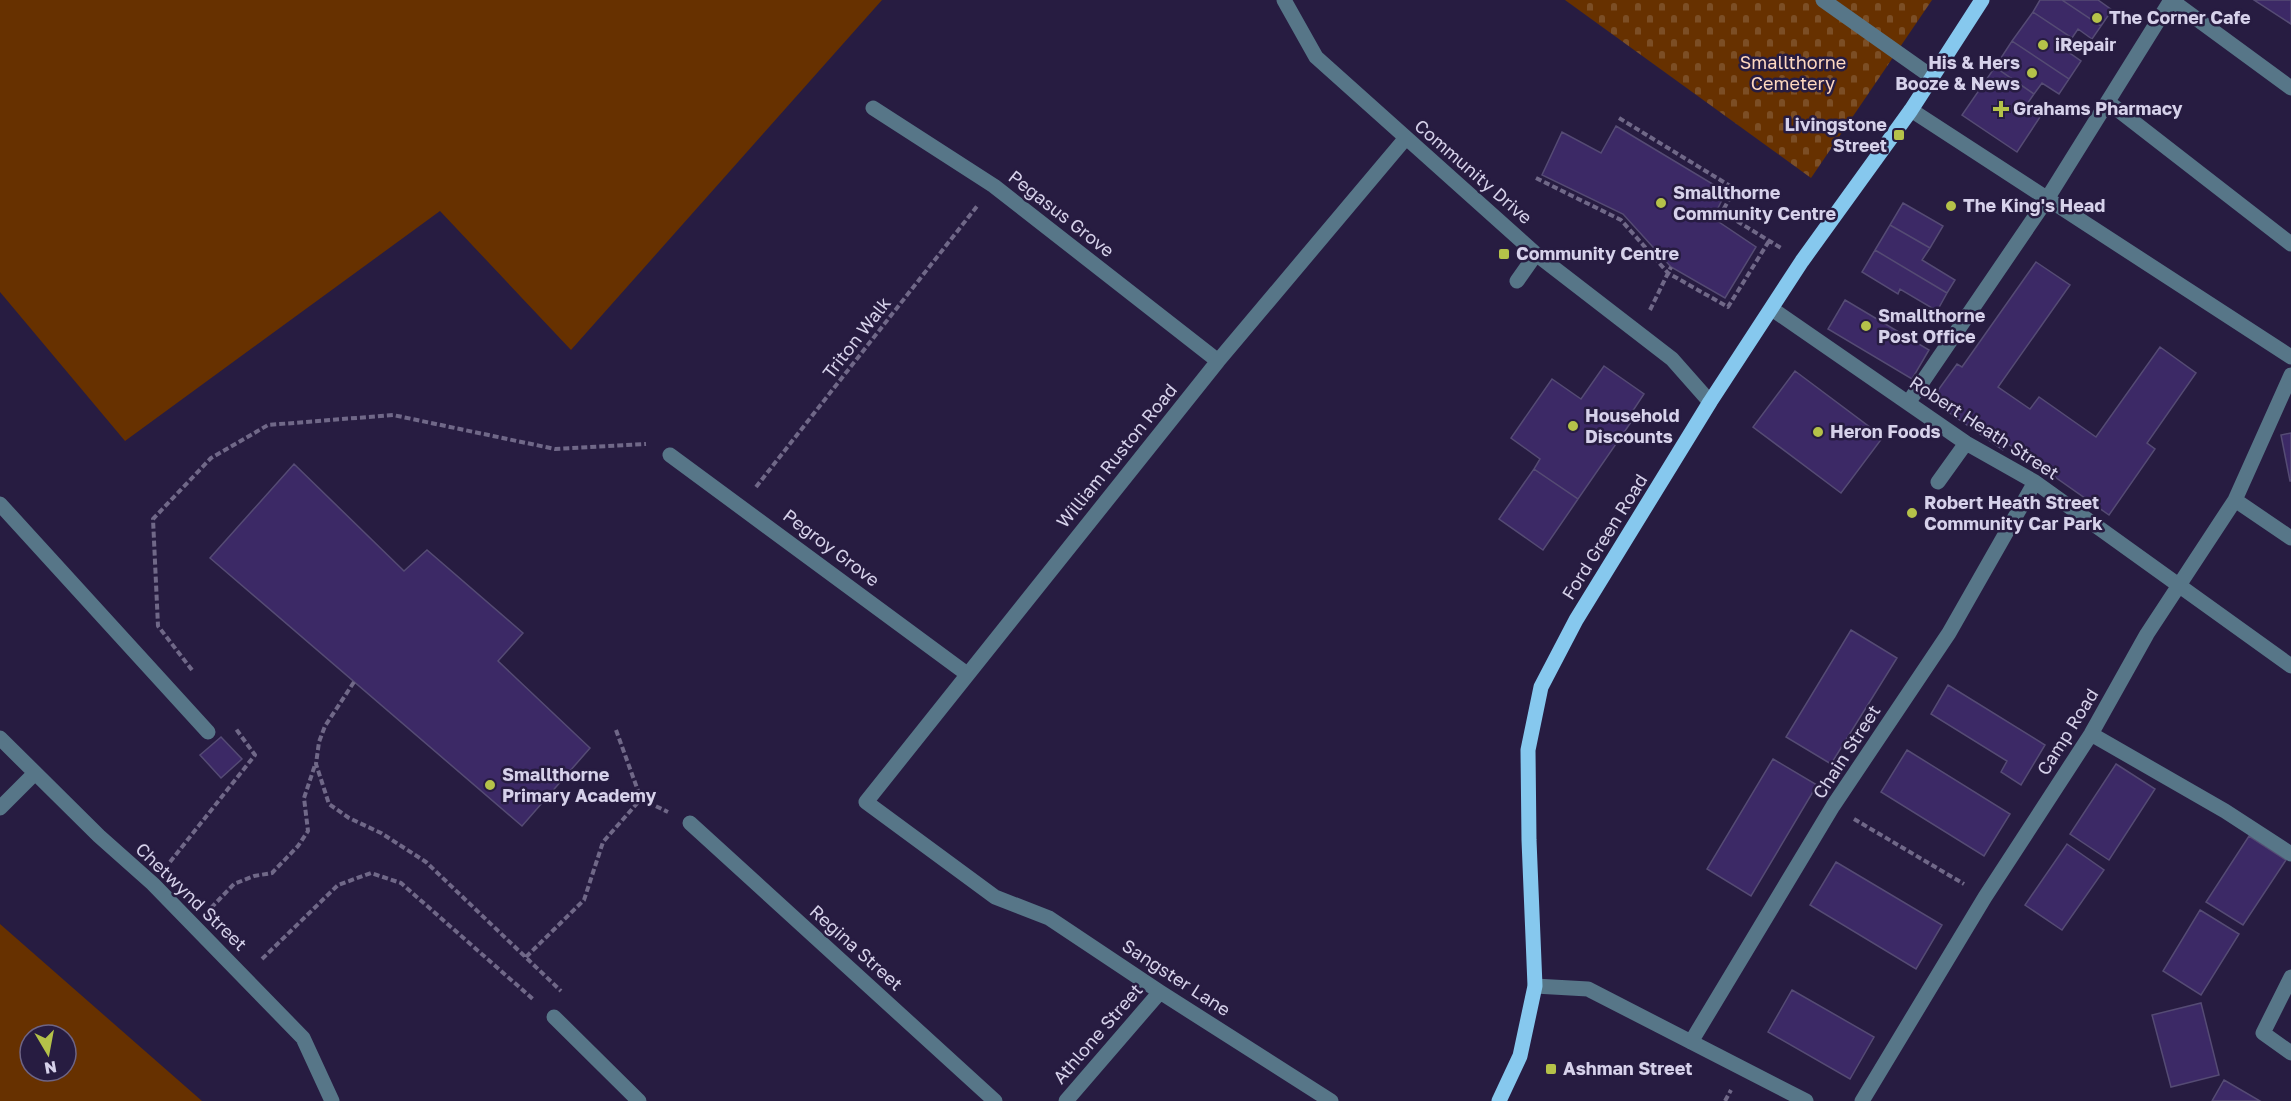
<svg xmlns="http://www.w3.org/2000/svg" width="2291" height="1101" viewBox="0 0 2291 1101" font-family="'Golos Text',sans-serif">
<style>
.cemetery{fill:url(#cemetery-stones)}
.green{fill:#673100;fill-rule:evenodd}
.building{fill:#3c2966;stroke:#554b74;stroke-width:1.5}
.lines{fill:none;stroke-linecap:round;stroke-linejoin:round}
.path{stroke:#706888;stroke-width:4;stroke-dasharray:6 3;stroke-linecap:butt}
.minor{stroke:#577688;stroke-width:15}
.major{stroke:#86c8ee;stroke-width:15}
.poi-dot{fill:#b5c249;stroke:#271c41;stroke-width:2}
.labels{text-anchor:middle;stroke-width:5;stroke-linejoin:round;paint-order:stroke}
.poi-label{font-size:18px;font-weight:bold;fill:#d6d1ea;stroke:#271c41;text-anchor:start}
.park-label{font-size:18px;fill:#fed8c0;stroke:#271c41}
.street-label{font-size:18px;fill:#d6d1ea;stroke:#271c41}
</style>
<defs>
<pattern id="cemetery-stones" width="16" height="16" patternUnits="userSpaceOnUse" patternTransform="scale(1.5)"><rect width="16" height="16" fill="#673100"/><path d="M2 7V4a2 2 0 0 1 4 0v3zM10 15v-3a2 2 0 0 1 4 0v3z" fill="#7c4e25"/></pattern>
</defs>
<rect width="100%" height="100%" fill="#271c41"/>
<!-- cemetery -->
<path class="cemetery" d="M1565,0H1932L1811,178Z"/>
<!-- green -->
<path class="green" d="M0,0H882L571,350L440,211L125,441L0,292Z
M0,924L202,1101H0ZM30,1035H66V1071H30Z"/>
<!-- building -->
<path class="building" d="M2040,0H2062L2101,26L2092,39L2078,29L2072,38L2033,12Z
M2062,0H2098L2112,10L2101,26Z
M2254,0H2291V24Z
M2033,12L2072,38L2064,49L2081,61L2069,79L2012,41Z
M2012,41L2069,79L2059,94L2042,83L2034,94L1995,67Z
M1995,67L2034,94L2027,104L2042,114L2017,152L1962,115Z
M1616,126L1726,192L1713,218L1756,247L1725,298L1671,267L1623,214L1542,175L1562,132L1601,153Z
M1903,203L1943,226L1930,248L1890,225Z
M1890,225L1930,248L1922,260L1955,280L1947,293L1875,250Z
M1875,250L1947,293L1937,311L1900,289L1898,294L1862,272Z
M2036,262L2070,285L1998,387L2030,409L2039,397L2096,437L2160,347L2196,373L2147,443L2155,449L2109,515L2008,444L2003,450L1931,400L1957,364L1962,367Z
M1845,300L1929,350L1912,379L1828,329Z
M1604,366L1644,394L1632,412L1636,415L1578,499L1534,469L1540,459L1511,438L1552,379L1581,399Z
M1795,371L1883,437L1841,493L1753,427Z
M2291,433V481H2290L2281,435Z
M294,464L404,571L427,550L523,633L498,661L590,748L522,826L210,558Z
M1534,469L1578,499L1543,550L1499,519Z
M1851,630L1897,658L1831,764L1786,737Z
M1948,685L2045,745L2021,785L2001,772L2007,761L1931,714Z
M221,737L242,759L221,778L200,755Z
M1907,750L2010,814L1984,856L1881,792Z
M1773,759L1817,785L1751,896L1707,869Z
M2116,764L2155,789L2109,860L2070,834Z
M2249,836L2286,860L2243,925L2206,902Z
M2067,844L2104,870L2062,930L2025,905Z
M1836,862L1942,925L1916,969L1810,905Z
M2200,910L2239,934L2201,995L2163,971Z
M1792,990L1874,1037L1850,1079L1768,1032Z
M2201,1003L2219,1075L2171,1087L2152,1015Z
M2224,1080L2260,1101H2212Z"/>
<g class="lines">
<!-- path -->
<path class="path" d="M1619,118L1735,189L1722,212L1781,248
M1536,178L1621,220L1668,273L1728,307L1769,241
M1650,310L1671,267
M756,487L978,205
M192,670L158,626L153,519L211,458L268,425L393,415L555,449L646,444
M354,682L325,726L319,742L316,764L329,804L349,818L381,833L426,862L561,991
M616,730L641,799L668,812
M1854,819L1964,884
M170,862L255,755L236,729
M211,908L234,884L254,876L272,873L298,846L308,831L304,798L315,765
M526,957L584,900L603,842L641,799
M262,959L338,885L371,873L401,883L534,1000
M1725,1101L1731,1090"/>
<!-- minor -->
<path class="minor" d="M1284,0L1316,57L1536,254L1672,359L1710,402
M1823,0L1932,77
M2171,0L2291,88
M2108,102L2291,244
M873,108L994,186L1218,361
M1911,110L2291,357
M1517,281L1536,254
M1772,309L1966,443L2035,482L2291,666
M1908,403L2047,199L2171,0
M670,455L967,674
M1938,482L1966,443
M2235,500L2291,538
M0,504L208,732
M2091,734L2225,811L2291,854
M0,738L99,836L153,884L303,1038L332,1101
M0,808L35,773
M690,823L995,1101
M2291,977L2263,1033L2291,1053
M1535,986L1588,989L1806,1101
M554,1017L639,1101
M1691,1042L1833,806L1949,633L2035,482
M1066,1101L1160,992
M1331,1101L1160,992L1049,918L995,897L866,802L1218,361L1405,139
M1862,1101L1985,897L2091,734L2147,634L2235,500L2291,375"/>
<!-- major -->
<path class="major" d="M1499,1101L1520,1056L1535,986L1529,840L1528,750L1541,687L1576,620L1710,402L1802,261L1911,110L1982,0"/>
</g>
<!-- markers -->
<g class="poi-dot">
<circle cx="2097" cy="18" r="6"/>
<circle cx="2043" cy="45" r="6"/>
<circle cx="2032" cy="73" r="6"/>
<path d="M1998 100h6v6h6v6h-6v6h-6v-6h-6v-6h6z"/>
<rect x="1893" y="129" width="12" height="12" rx="3"/>
<circle cx="1661" cy="203" r="6"/>
<circle cx="1951" cy="206" r="6"/>
<rect x="1498" y="248" width="12" height="12" rx="3"/>
<circle cx="1866" cy="326" r="6"/>
<circle cx="1573" cy="426" r="6"/>
<circle cx="1818" cy="432" r="6"/>
<circle cx="1912" cy="513" r="6"/>
<circle cx="490" cy="785" r="6"/>
<rect x="1545" y="1063" width="12" height="12" rx="3"/>
</g>
<g class="labels">
<!-- poi labels -->
<g class="poi-label">
<text x="2109" y="24">The Corner Cafe</text>
<text x="2055" y="51">iRepair</text>
<text x="2020" y="69" text-anchor="end">His &amp; Hers<tspan x="2020" dy="21">Booze &amp; News</tspan></text>
<text x="2013" y="115">Grahams Pharmacy</text>
<text x="1887" y="131" text-anchor="end">Livingstone<tspan x="1887" dy="21">Street</tspan></text>
<text x="1673" y="199">Smallthorne<tspan x="1673" dy="21">Community Centre</tspan></text>
<text x="1963" y="212">The King's Head</text>
<text x="1516" y="260">Community Centre</text>
<text x="1878" y="322">Smallthorne<tspan x="1878" dy="21">Post Office</tspan></text>
<text x="1585" y="422">Household<tspan x="1585" dy="21">Discounts</tspan></text>
<text x="1830" y="438">Heron Foods</text>
<text x="1924" y="509">Robert Heath Street<tspan x="1924" dy="21">Community Car Park</tspan></text>
<text x="502" y="781">Smallthorne<tspan x="502" dy="21">Primary Academy</tspan></text>
<text x="1563" y="1075">Ashman Street</text>
</g>
<!-- park labels -->
<g class="park-label">
<text x="1793" y="69">Smallthorne<tspan x="1793" dy="21">Cemetery</tspan></text>
</g>
<!-- street labels -->
<g class="street-label">
<text transform="translate(1473 172) rotate(41)" y="6">Community Drive</text>
<text transform="translate(1061 214) rotate(38)" y="6">Pegasus Grove</text>
<text transform="translate(857 338) rotate(-52)" y="6">Triton Walk</text>
<text transform="translate(1984 428) rotate(33)" y="6">Robert Heath Street</text>
<text transform="translate(1117 456) rotate(-51)" y="6">William Ruston Road</text>
<text transform="translate(1605 537) rotate(-58)" y="6">Ford Green Road</text>
<text transform="translate(831 548) rotate(37)" y="6">Pegroy Grove</text>
<text transform="translate(2068 732) rotate(-58)" y="6">Camp Road</text>
<text transform="translate(1847 752) rotate(-57)" y="6">Chain Street</text>
<text transform="translate(191 897) rotate(44)" y="6">Chetwynd Street</text>
<text transform="translate(856 948) rotate(42)" y="6">Regina Street</text>
<text transform="translate(1176 978) rotate(33)" y="6">Sangster Lane</text>
<text transform="translate(1098 1034) rotate(-49)" y="6">Athlone Street</text>
</g>
</g>
<!-- north arrow -->
<g transform="translate(48 1053) rotate(170)"><circle r="28" fill="#271c41" stroke="#6d6485" stroke-width="1.5"/>
<path d="M0-4.5L10 22L0 15L-10 22Z" fill="#b5c249"/>
<text y="-9" font-size="16" font-weight="bold" text-anchor="middle" fill="#d6d1ea">N</text>
</g>
</svg>
